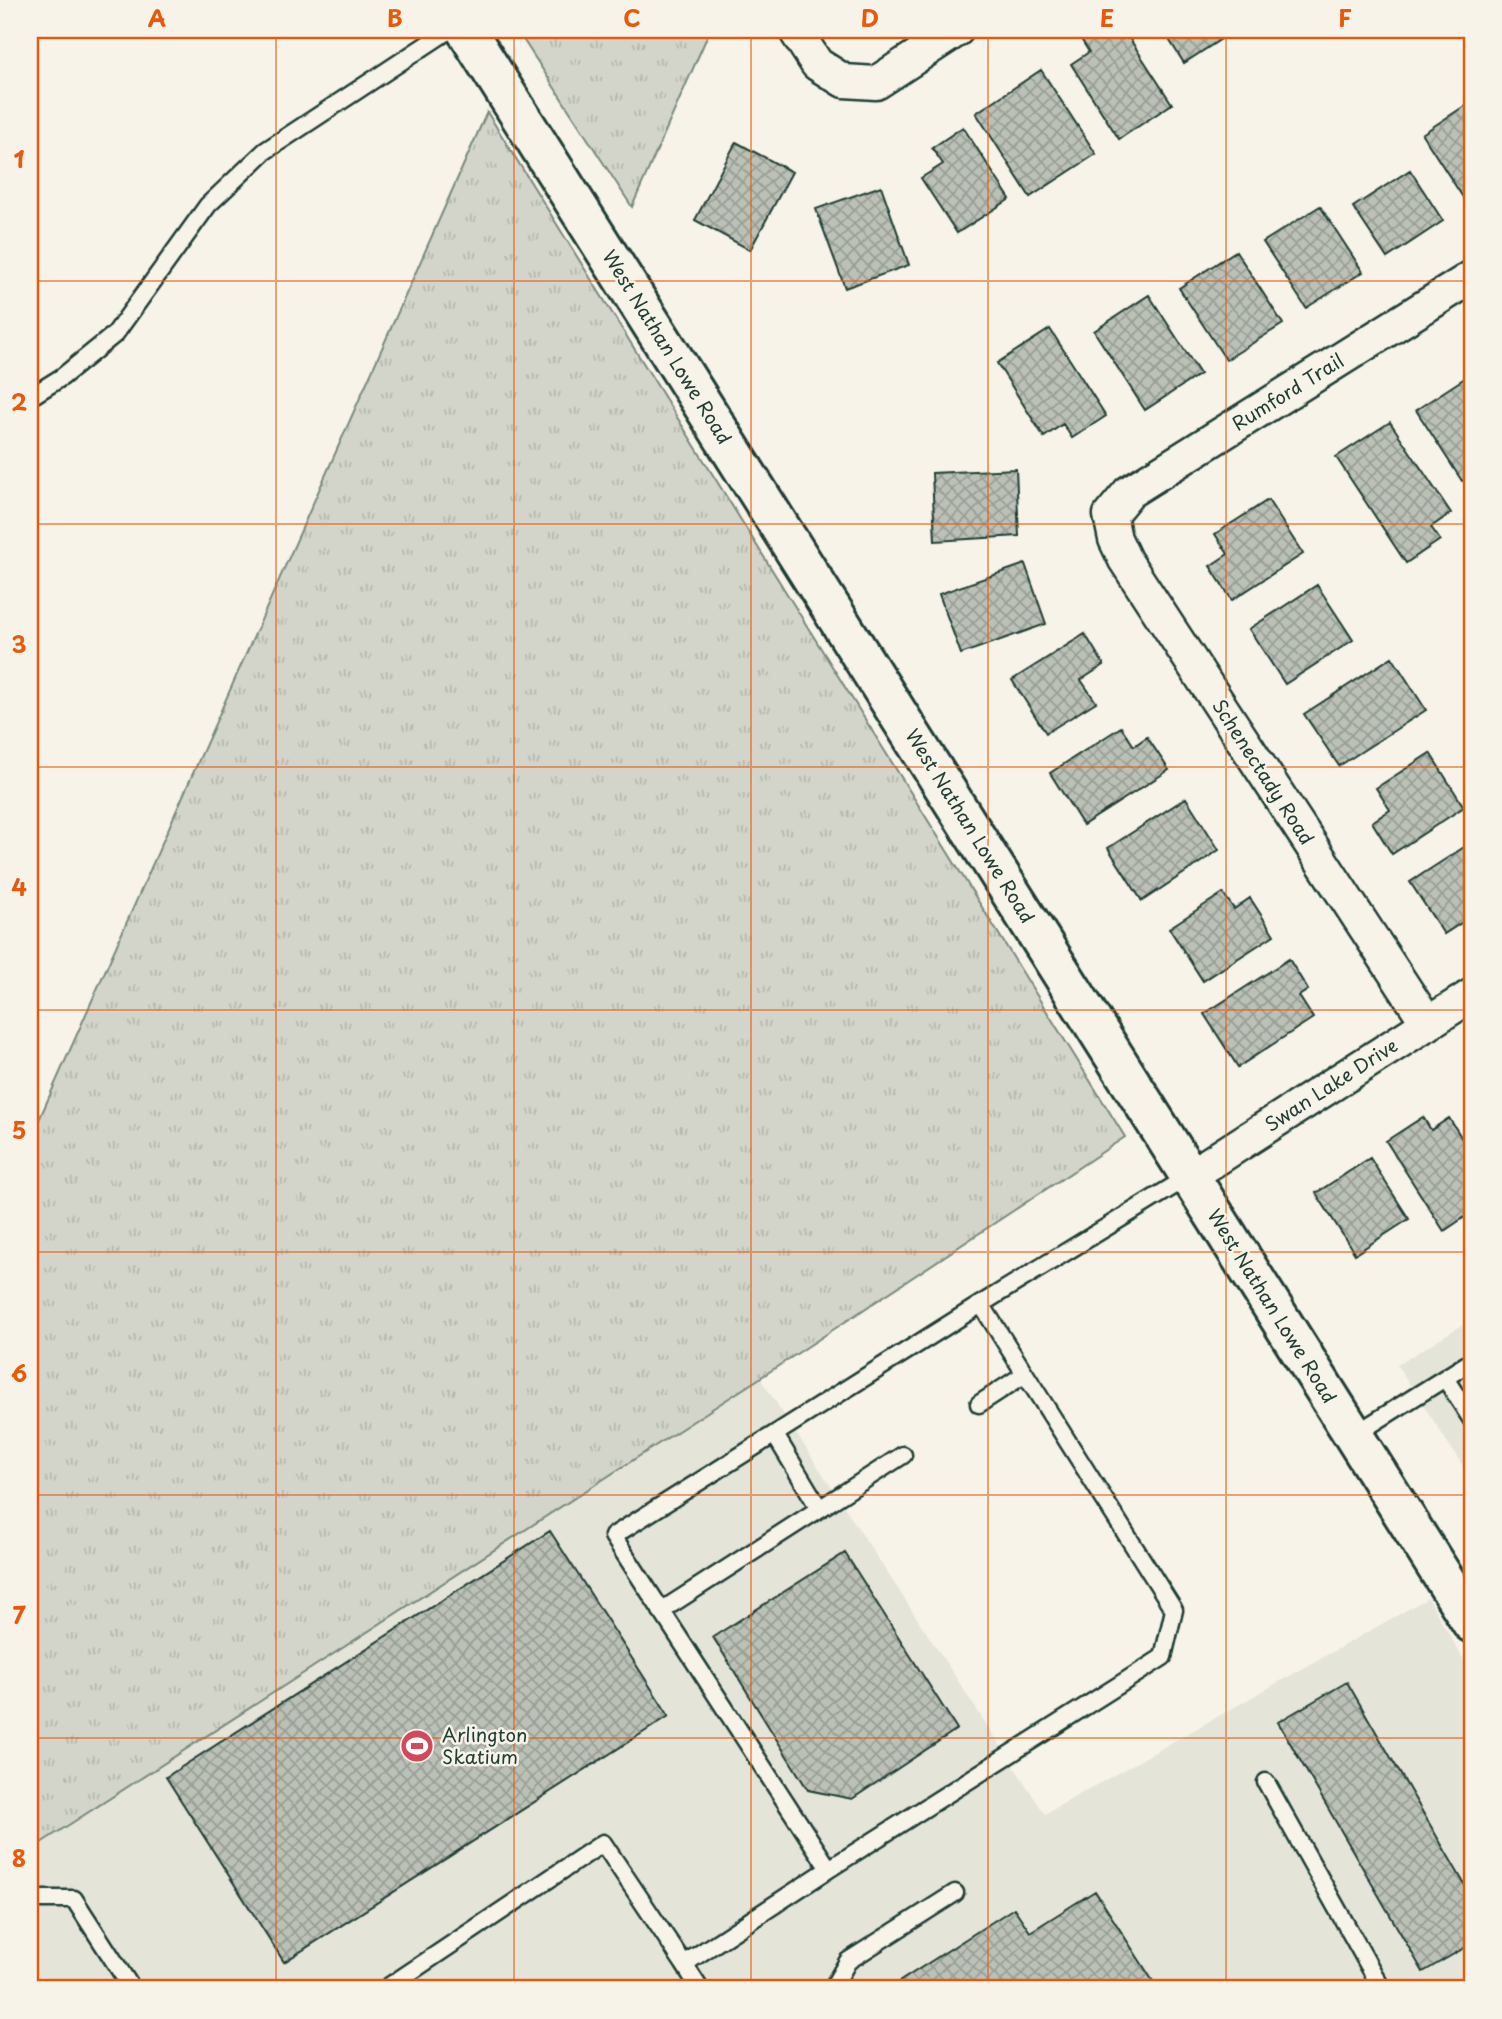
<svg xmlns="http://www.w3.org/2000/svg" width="1502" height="2019" viewBox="0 0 1502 2019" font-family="'Playpen Sans',sans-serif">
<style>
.built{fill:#e5e4d9}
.grass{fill:url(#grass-tufts);stroke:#79897f;stroke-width:2}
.building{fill:url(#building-cross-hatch);stroke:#1f3d34;stroke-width:2}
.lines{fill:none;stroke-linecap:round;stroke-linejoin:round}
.service-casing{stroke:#1f3d34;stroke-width:21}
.minor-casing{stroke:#1f3d34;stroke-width:37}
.tertiary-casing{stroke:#1f3d34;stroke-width:44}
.service{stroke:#f7f3e8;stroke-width:16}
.minor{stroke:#f7f3e8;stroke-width:32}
.tertiary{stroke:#f7f3e8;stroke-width:38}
.grid{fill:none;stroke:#e8590c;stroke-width:2;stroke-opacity:0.55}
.labels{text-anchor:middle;stroke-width:5;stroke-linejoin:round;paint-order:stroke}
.street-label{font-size:19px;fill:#1f3d34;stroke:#f7f3e8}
.poi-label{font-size:19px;fill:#1f3d34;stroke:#f7f3e8;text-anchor:start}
.neatline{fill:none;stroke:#e8590c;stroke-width:2.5}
.grid-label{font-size:23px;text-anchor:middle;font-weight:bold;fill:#e8590c}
</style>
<defs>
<pattern id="grass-tufts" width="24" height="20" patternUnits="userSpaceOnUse" patternTransform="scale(1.75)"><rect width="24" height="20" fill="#d3d5ca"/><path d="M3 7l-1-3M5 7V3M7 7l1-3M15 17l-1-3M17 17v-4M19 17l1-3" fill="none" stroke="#b5b8ae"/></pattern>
<pattern id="building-cross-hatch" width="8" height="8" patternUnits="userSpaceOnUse" patternTransform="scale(1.75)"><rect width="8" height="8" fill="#bbc1b6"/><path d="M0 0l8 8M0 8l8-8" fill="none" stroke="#979e95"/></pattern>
</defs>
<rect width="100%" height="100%" fill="#f7f3e8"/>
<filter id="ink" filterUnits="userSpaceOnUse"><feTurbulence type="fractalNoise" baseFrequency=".0143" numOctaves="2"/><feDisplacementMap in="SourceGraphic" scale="14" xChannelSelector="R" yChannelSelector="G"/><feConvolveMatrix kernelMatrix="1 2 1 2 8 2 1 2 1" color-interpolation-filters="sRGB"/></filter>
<g filter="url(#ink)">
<!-- built -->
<path class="built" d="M1472,1319V1480L1397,1365Z
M760,1378L1045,1814L1428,1598L1472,1674V1989H30V1848Z"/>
<!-- grass -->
<path class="grass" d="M517,30H710L632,207Z
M487,112L1125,1137L760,1378L30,1850V1140Z"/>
<!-- building -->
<path class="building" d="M1095,30H1124L1172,104L1119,139L1071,64L1089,52L1081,39Z
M1163,30H1235L1184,63Z
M1041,70L1096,154L1030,197L976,113Z
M1472,101V202L1468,205L1422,134Z
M963,127L1010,199L957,233L921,178L943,164L932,148Z
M736,142L792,172L750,250L695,220Z
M1410,170L1443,221L1387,258L1353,207Z
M881,186L909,265L845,288L816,209Z
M1320,206L1363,272L1306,308L1263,242Z
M1236,251L1283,324L1226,360L1179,288Z
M1149,295L1200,374L1145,410L1094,331Z
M1050,329L1106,416L1072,438L1063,424L1044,437L997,363Z
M1471,374L1472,475L1462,481L1416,410Z
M1390,422L1451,513L1431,527L1440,540L1406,563L1336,457Z
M1016,469L1019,536L935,541L932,473Z
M1268,500L1303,554L1232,600L1210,566L1228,554L1215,534Z
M1025,564L1046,624L961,654L939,594Z
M1317,585L1353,640L1285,684L1249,629Z
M1085,634L1104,665L1081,680L1096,702L1046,733L1012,680Z
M1392,657L1426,710L1339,766L1304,714Z
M1121,727L1134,746L1147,737L1169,770L1083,825L1050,773Z
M1430,753L1464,807L1392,854L1372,822L1390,810L1376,788Z
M1186,798L1219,850L1142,901L1108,848Z
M1472,842V916L1444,934L1410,882Z
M1223,893L1234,909L1250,898L1274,935L1203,981L1169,928Z
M1289,959L1308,990L1299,996L1313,1018L1238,1067L1204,1014Z
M1423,1117L1431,1130L1449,1118L1472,1154V1212L1444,1231L1386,1141Z
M1370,1158L1409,1219L1355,1254L1316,1193Z
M550,1531L669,1716L284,1962L166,1777Z
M845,1553L957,1729L852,1799L808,1790L713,1637Z
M1347,1682L1472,1897V1957L1466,1947L1423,1972L1278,1722Z
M1095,1891L1158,1989H888L1014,1908L1030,1932Z"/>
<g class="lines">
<defs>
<path id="service" d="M30,397L62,377L115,334L208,205L265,151L449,30
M1445,1378L1472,1420
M979,1404L1025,1374
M775,1435L819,1508
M1354,1435L1472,1361
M661,1611L903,1455
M1266,1782L1382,1989
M829,1869L1163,1657L1174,1610L981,1304L1190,1176
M30,1899H74L132,1989
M385,1989L603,1843L684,1964
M700,1989L684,1964L829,1869L613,1536L981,1304
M832,1989L848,1961L955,1893
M1464,1989L1472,1985"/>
<path id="minor" d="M795,30L817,64L844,81L876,83L957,30
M1428,1024L1125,560L1115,539L1110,515L1129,492L1472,277
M1190,1176L1472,995"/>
<path id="tertiary" d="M466,30L1472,1623"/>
</defs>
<!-- service casing -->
<use href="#service" class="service-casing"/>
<!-- minor casing -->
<use href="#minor" class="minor-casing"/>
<!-- tertiary casing -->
<use href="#tertiary" class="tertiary-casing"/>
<!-- service -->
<use href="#service" class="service"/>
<!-- minor -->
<use href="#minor" class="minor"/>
<!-- tertiary -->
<use href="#tertiary" class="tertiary"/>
</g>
</g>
<!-- grid -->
<path class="grid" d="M276,30V1989M514,30V1989M751,30V1989M988,30V1989M1226,30V1989M30,281H1472M30,524H1472M30,767H1472M30,1010H1472M30,1252H1472M30,1495H1472M30,1738H1472"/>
<!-- icons -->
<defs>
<symbol id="stadium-disc" viewBox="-11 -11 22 22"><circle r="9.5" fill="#d1495b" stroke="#f7f3e8"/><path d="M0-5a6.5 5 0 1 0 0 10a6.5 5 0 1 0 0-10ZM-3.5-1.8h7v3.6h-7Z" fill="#fff"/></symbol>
</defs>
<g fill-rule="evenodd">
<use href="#stadium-disc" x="398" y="1727" width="38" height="38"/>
</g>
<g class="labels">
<!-- street labels -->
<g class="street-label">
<text transform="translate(667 347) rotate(58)" y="7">West Nathan Lowe Road</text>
<text transform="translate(1288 392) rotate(-32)" y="7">Rumford Trail</text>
<text transform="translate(1263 772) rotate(57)" y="7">Schenectady Road</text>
<text transform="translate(970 826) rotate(58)" y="7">West Nathan Lowe Road</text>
<text transform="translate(1331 1085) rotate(-33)" y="7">Swan Lake Drive</text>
<text transform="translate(1272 1306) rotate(58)" y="7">West Nathan Lowe Road</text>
</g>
<!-- poi labels -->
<g class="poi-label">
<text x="442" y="1742">Arlington<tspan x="442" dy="22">Skatium</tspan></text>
</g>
</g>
<!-- margin -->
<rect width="1502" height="2019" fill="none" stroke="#f7f3e8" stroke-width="77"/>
<rect x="38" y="38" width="1426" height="1942" class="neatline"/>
<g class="grid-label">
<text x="157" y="27">A</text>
<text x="395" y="27">B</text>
<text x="632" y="27">C</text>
<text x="870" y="27">D</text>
<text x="1107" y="27">E</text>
<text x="1345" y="27">F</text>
<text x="19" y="168">1</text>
<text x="19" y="411">2</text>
<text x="19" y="653">3</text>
<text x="19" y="896">4</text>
<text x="19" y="1139">5</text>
<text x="19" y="1382">6</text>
<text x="19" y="1624">7</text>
<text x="19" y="1867">8</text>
</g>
</svg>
